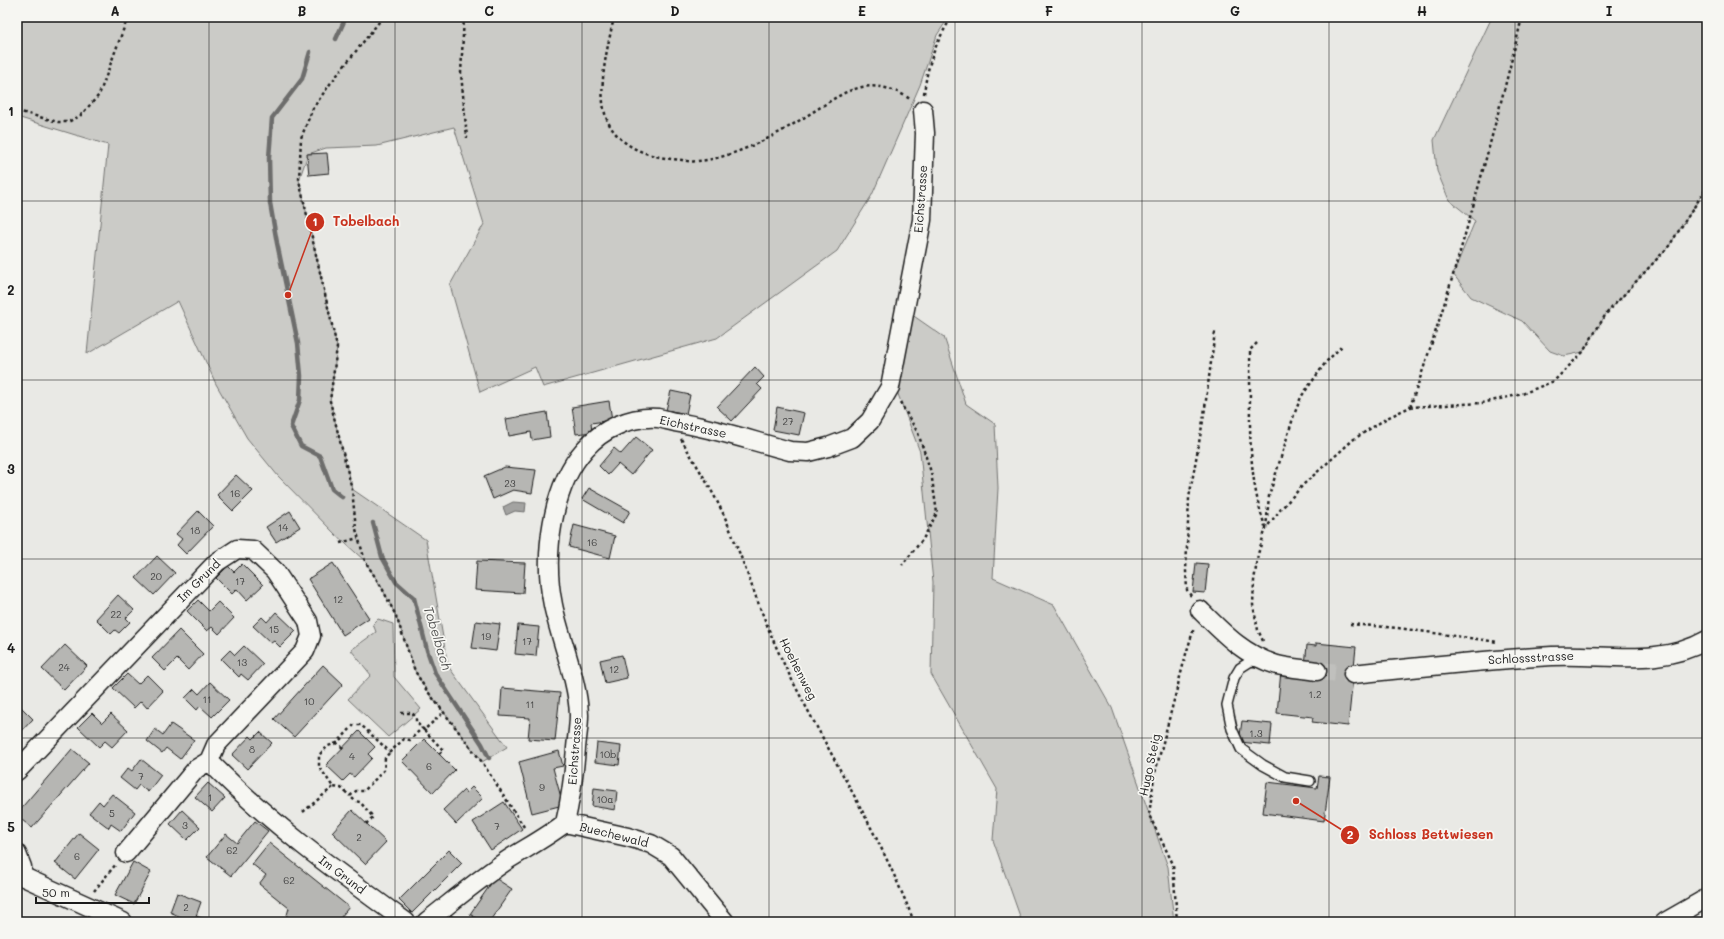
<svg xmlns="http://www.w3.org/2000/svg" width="1724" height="939" viewBox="0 0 1724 939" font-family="Mali,sans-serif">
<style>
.green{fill:#cbcbc7;stroke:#747472}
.water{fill:#a3a3a1;stroke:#6d6d6c}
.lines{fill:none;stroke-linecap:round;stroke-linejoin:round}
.stream{stroke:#6d6d6c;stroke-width:4.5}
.building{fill:#b6b6b3;stroke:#1c1c1c}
.street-tunnel{stroke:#c0c0bd;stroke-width:18;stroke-dasharray:18 9;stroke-linecap:butt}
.lane-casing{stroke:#1c1c1c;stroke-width:12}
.street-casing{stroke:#1c1c1c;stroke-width:21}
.path{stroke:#1c1c1c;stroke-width:2.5;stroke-dasharray:3 3;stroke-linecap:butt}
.lane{stroke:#f6f6f2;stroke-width:9}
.street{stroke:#f6f6f2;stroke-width:18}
.grid{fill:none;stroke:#1c1c1c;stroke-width:1;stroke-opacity:0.55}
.labels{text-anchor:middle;stroke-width:3.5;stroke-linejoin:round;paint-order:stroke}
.number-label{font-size:10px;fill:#424242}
.street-label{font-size:12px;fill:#1c1c1c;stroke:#f6f6f2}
.water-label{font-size:13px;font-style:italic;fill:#525251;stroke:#f6f6f2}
.leader{fill:none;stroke:#c8321e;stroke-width:1.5}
.callout-dot{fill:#c8321e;stroke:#f6f6f2;stroke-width:1.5}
.mark-label{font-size:12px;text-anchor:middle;font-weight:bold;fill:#fff}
.callout-label{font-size:13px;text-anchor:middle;font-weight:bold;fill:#c8321e;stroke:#f6f6f2;stroke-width:3.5;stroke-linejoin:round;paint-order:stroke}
.neatline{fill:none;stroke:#1c1c1c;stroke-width:1.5}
.grid-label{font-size:13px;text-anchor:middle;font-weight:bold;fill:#1c1c1c}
</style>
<rect width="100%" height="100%" fill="#e9e9e5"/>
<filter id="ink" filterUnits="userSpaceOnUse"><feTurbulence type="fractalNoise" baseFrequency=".025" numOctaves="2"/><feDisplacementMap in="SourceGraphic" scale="8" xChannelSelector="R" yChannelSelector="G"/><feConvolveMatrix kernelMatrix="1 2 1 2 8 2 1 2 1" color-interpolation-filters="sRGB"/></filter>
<g filter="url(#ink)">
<!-- green -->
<path class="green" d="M17,17H949L937,35L920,85L872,195L837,251L717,338L543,387L535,367L480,392L450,285L484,224L454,127L377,146L326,148L308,154L299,180L337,347L330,401L352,489L426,540L448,666L507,747L482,762L425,688L415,671L396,616L382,588L365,561L336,535L278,476L247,438L216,384L178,301L87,354L108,145L17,117Z
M1492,17H1707V187L1669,246L1606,314L1583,352L1564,356L1550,351L1522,321L1471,297L1453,274L1475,221L1449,200L1437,171L1434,140Z
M908,312L944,337L966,404L995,424L998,488L993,578L1054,605L1112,708L1168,867L1174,922H1022L993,840L997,789L931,674L933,582L920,452L893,381Z
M378,619L393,624L394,677L421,709L388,737L348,699L371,675L351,650L376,632L373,624Z"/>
<!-- water -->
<path class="water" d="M513,502L526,503L525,512L515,511L506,515L503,507Z"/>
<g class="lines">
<!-- stream -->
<path class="stream" d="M336,39L346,17
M310,52L302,79L272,118L269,158L270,203L277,243L298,343L301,376L300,400L291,426L301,446L320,456L332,489L342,497
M373,523L382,557L396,582L414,598L427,650L435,673L482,744L489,758"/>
</g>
<!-- building -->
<path class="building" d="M327,153L329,173L309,175L307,154Z
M755,367L764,377L757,384L762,389L732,421L717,407Z
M671,391L690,395L686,414L666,410Z
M609,401L612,420L591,423L592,432L576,434L572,407Z
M777,407L804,413L799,435L773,430Z
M547,412L550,437L532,440L531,432L509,436L506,419Z
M636,437L652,450L631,475L618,464L608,475L599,466L614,448L621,454Z
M505,467L536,470L532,493L513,490L493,499L484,476Z
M236,475L253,491L233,511L217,495Z
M589,488L630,511L623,523L582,499Z
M198,511L213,526L186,554L177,545L182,539L176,534Z
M290,511L300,527L276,542L266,527Z
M574,525L615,536L610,558L569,547Z
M157,556L175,573L154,595L136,578Z
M477,561L525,563L523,593L475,590Z
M333,563L369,618L343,635L308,579Z
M1196,563L1208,564L1205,593L1193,592Z
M242,564L263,585L247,600L237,589L232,594L216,578L228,566L234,572Z
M118,595L134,610L126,618L130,622L119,633L115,630L111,634L96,619Z
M198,600L209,611L218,602L234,618L219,634L212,627L207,631L187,611Z
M276,612L296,631L280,647L274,641L271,643L253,626L262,617L267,622Z
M476,621L500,624L496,651L472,648Z
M518,625L539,627L536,656L515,654Z
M179,630L203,654L188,670L177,659L165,671L152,658Z
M1316,643L1356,647L1348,726L1312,722L1313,717L1277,713L1281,671L1305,666L1307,645L1316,646Z
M65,645L87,666L64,690L42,669Z
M244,646L263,664L248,680L241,674L239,677L221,659L230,650L235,655Z
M622,655L627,678L605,683L600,660Z
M323,665L343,684L294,737L274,719Z
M127,674L138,684L147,675L163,691L147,708L141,701L134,708L113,688Z
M210,682L229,700L212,717L200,706L197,710L185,698L194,689L199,694Z
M502,688L560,693L555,741L528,739L530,718L500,716Z
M17,703L33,719L17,736Z
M92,713L102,723L111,714L128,730L112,747L105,741L99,747L78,727Z
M1242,721L1272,724L1270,745L1239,742Z
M171,724L194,740L180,759L166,748L162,753L147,741L155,729L163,735Z
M359,731L375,747L368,754L372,758L354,777L350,774L343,781L326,765Z
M260,732L272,743L247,769L232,755L250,736L253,739Z
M424,739L455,770L433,793L402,761Z
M597,743L621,746L619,765L595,762Z
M72,749L89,763L32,828L17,816V813Z
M559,751L563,766L553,768L563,805L532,813L519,762Z
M141,759L161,775L148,792L139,785L135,790L120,778L128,768L132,771Z
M1319,776L1330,777L1324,821L1263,813L1267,782L1317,788Z
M208,783L225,798L212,812L195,797Z
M472,787L483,798L456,824L443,810L464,790L466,793Z
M594,788L617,791L615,810L592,806Z
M112,794L135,812L121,831L111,824L109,828L89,813L99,801L103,805Z
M504,802L522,829L491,850L473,822Z
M182,810L200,827L187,840L170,824Z
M352,810L386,842L365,864L332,832Z
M255,821L268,831L231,876L207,857L226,834L237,843Z
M79,833L99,849L75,879L55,863Z
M269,843L349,907L337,922H285L289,908L259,884L266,875L252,864Z
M449,850L462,863L412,913L399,900Z
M133,862L151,872L134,904L115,895Z
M495,878L512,889L489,922H481L470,914Z
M177,893L201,902L196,916L204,919L203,922H179L181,917L170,912Z
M451,915L460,922H445Z"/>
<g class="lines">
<!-- street-tunnel -->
<path class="street-tunnel" d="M1317,671L1353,674"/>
<defs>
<path id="lane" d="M1259,662L1251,661L1240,668L1234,678L1227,705L1232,729L1241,749L1263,765L1285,777L1310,781"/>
<path id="street" d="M1200,610C1224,634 1244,655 1277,665C1290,668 1304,669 1317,671
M1353,674C1419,667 1486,660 1552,656C1605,653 1658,668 1707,640
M17,771L217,562L237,549L253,550L275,571L308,621L311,636L305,651L216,745L209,761C268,822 337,872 406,922
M565,823L628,837L651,844L671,856L725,922
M126,853L196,769L209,761
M17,854L22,867V875
M17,874L123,922
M426,922C453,901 480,878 509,859C528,847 547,837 565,823C571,798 574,774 576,748C577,737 579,726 579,715C578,680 560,639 553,605C543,557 551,487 585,449C602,429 630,416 658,418C664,419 670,421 675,422C714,428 752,441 790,451L808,452L828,447L852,438L870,421L890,387L922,220L925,133L923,110
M1665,922L1707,898"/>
</defs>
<!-- lane casing -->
<use href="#lane" class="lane-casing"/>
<!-- street casing -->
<use href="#street" class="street-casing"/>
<!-- path -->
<path class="path" d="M383,17L330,84L313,108L301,138L299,180L337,347L330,401L352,489L356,529L365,561L382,588L396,616L415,671L425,688L482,762L526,830
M464,17L461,73L467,138
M614,17C608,46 595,94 608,122C622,150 653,158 682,160C687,161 693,162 698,161C716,160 741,151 758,143C781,133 803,118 824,105C836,97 848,90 862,87C879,84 898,90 911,100
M924,94C927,65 936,41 952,17
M17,111L58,122H68L80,116L99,95L128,17
M1257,343L1250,350C1251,408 1245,470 1265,526
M900,402L918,433L931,472L937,513L923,539L902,565
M1410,407C1435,337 1456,267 1476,196C1492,136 1508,77 1522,17
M681,439C698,468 717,497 729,527C749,575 764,624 787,670C829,754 880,834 914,922
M1266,528L1269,496L1294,415L1301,397L1326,362L1343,345
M340,543L358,538
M1191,596L1187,590L1186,571L1189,498L1204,415L1215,332
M1350,624L1398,628L1498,642
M1263,641L1258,630L1253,605L1254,581L1258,554L1266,528L1281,509L1304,484L1354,439L1387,418L1410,407L1482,403L1522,394L1554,381L1583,352L1606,314L1669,246L1707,187
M401,713H412L416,717V722L424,730L444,712
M424,730L443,750L439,754
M337,743L328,746L319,755V768C325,774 328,780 333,787L341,788L350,796
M343,748L337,743L354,725H361L390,752L404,739L410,740L422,728
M303,812L333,787
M366,824L373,817L360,802L355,801L350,796L356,791H364L384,770L385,758L390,752
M94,891L116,864
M1177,922L1173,864L1149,815L1154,777L1186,654L1194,628"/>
<!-- lane -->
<use href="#lane" class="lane"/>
<!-- street -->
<use href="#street" class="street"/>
</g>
</g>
<!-- grid -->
<path class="grid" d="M209,17V922M395,17V922M582,17V922M769,17V922M955,17V922M1142,17V922M1329,17V922M1515,17V922M17,201H1707M17,380H1707M17,559H1707M17,738H1707"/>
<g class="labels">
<!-- number labels -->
<g class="number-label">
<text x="788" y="425">27</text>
<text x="510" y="487">23</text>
<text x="235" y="497">16</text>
<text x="283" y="531">14</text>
<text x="195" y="534">18</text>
<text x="592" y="546">16</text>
<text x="156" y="580">20</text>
<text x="240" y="585">17</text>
<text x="338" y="603">12</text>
<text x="116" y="618">22</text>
<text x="274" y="633">15</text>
<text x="486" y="640">19</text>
<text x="527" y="645">17</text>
<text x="242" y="666">13</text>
<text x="64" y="671">24</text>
<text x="614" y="673">12</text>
<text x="1315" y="698">1.2</text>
<text x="207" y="703">11</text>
<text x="309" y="705">10</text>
<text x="530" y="708">11</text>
<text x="1256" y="737">1.3</text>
<text x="252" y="753">8</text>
<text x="608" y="758">10b</text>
<text x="352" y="760">4</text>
<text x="429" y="770">6</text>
<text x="141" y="780">7</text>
<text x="542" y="791">9</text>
<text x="210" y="801">1</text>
<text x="605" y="803">10a</text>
<text x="112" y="817">5</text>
<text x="185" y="829">3</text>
<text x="497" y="830">7</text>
<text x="359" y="841">2</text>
<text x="232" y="854">62</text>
<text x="77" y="860">6</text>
<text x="289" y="884">62</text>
<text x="186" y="911">2</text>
</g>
<!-- street labels -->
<g class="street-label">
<text transform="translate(921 199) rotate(-86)" y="4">Eichstrasse</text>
<text transform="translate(693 427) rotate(12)" y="4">Eichstrasse</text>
<text transform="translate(199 581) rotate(-45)" y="4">Im Grund</text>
<text transform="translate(1531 658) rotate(-3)" y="4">Schlossstrasse</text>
<text transform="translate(798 669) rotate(63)" y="4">Hoehenweg</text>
<text transform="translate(575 751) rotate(-86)" y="4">Eichstrasse</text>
<text transform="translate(1150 765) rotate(-78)" y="4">Hugo Steig</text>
<text transform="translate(614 835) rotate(14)" y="4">Buechewald</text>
<text transform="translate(342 875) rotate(37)" y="4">Im Grund</text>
</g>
<!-- water labels -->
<g class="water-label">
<text transform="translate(438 638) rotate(73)" y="5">Tobelbach</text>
</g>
</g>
<!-- callouts -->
<path class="leader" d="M288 295L315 222M1296 801L1350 835"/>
<g class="callout-dot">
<circle cx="288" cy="295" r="4"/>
<circle cx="1296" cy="801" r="4"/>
<circle cx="315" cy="222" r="10"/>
<circle cx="1350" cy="835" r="10"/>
</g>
<g class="mark-label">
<text x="315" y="226">1</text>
<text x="1350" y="839">2</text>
</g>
<g class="callout-label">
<text x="366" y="226">Tobelbach</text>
<text x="1431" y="839">Schloss Bettwiesen</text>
</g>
<!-- margin -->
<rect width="1724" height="939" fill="none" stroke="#f6f6f2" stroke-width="44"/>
<!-- scale -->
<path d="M36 897v6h113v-6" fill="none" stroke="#1c1c1c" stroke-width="2"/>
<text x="42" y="897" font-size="12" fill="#1c1c1c" stroke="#f6f6f2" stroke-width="3" paint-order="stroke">50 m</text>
<rect x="22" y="22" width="1680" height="895" class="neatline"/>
<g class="grid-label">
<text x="115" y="16">A</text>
<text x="302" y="16">B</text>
<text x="489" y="16">C</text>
<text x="675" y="16">D</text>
<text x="862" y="16">E</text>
<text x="1049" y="16">F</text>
<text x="1235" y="16">G</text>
<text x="1422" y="16">H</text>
<text x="1609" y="16">I</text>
<text x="11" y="116">1</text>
<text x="11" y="295">2</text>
<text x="11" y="474">3</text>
<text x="11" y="653">4</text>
<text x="11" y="832">5</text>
</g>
</svg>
